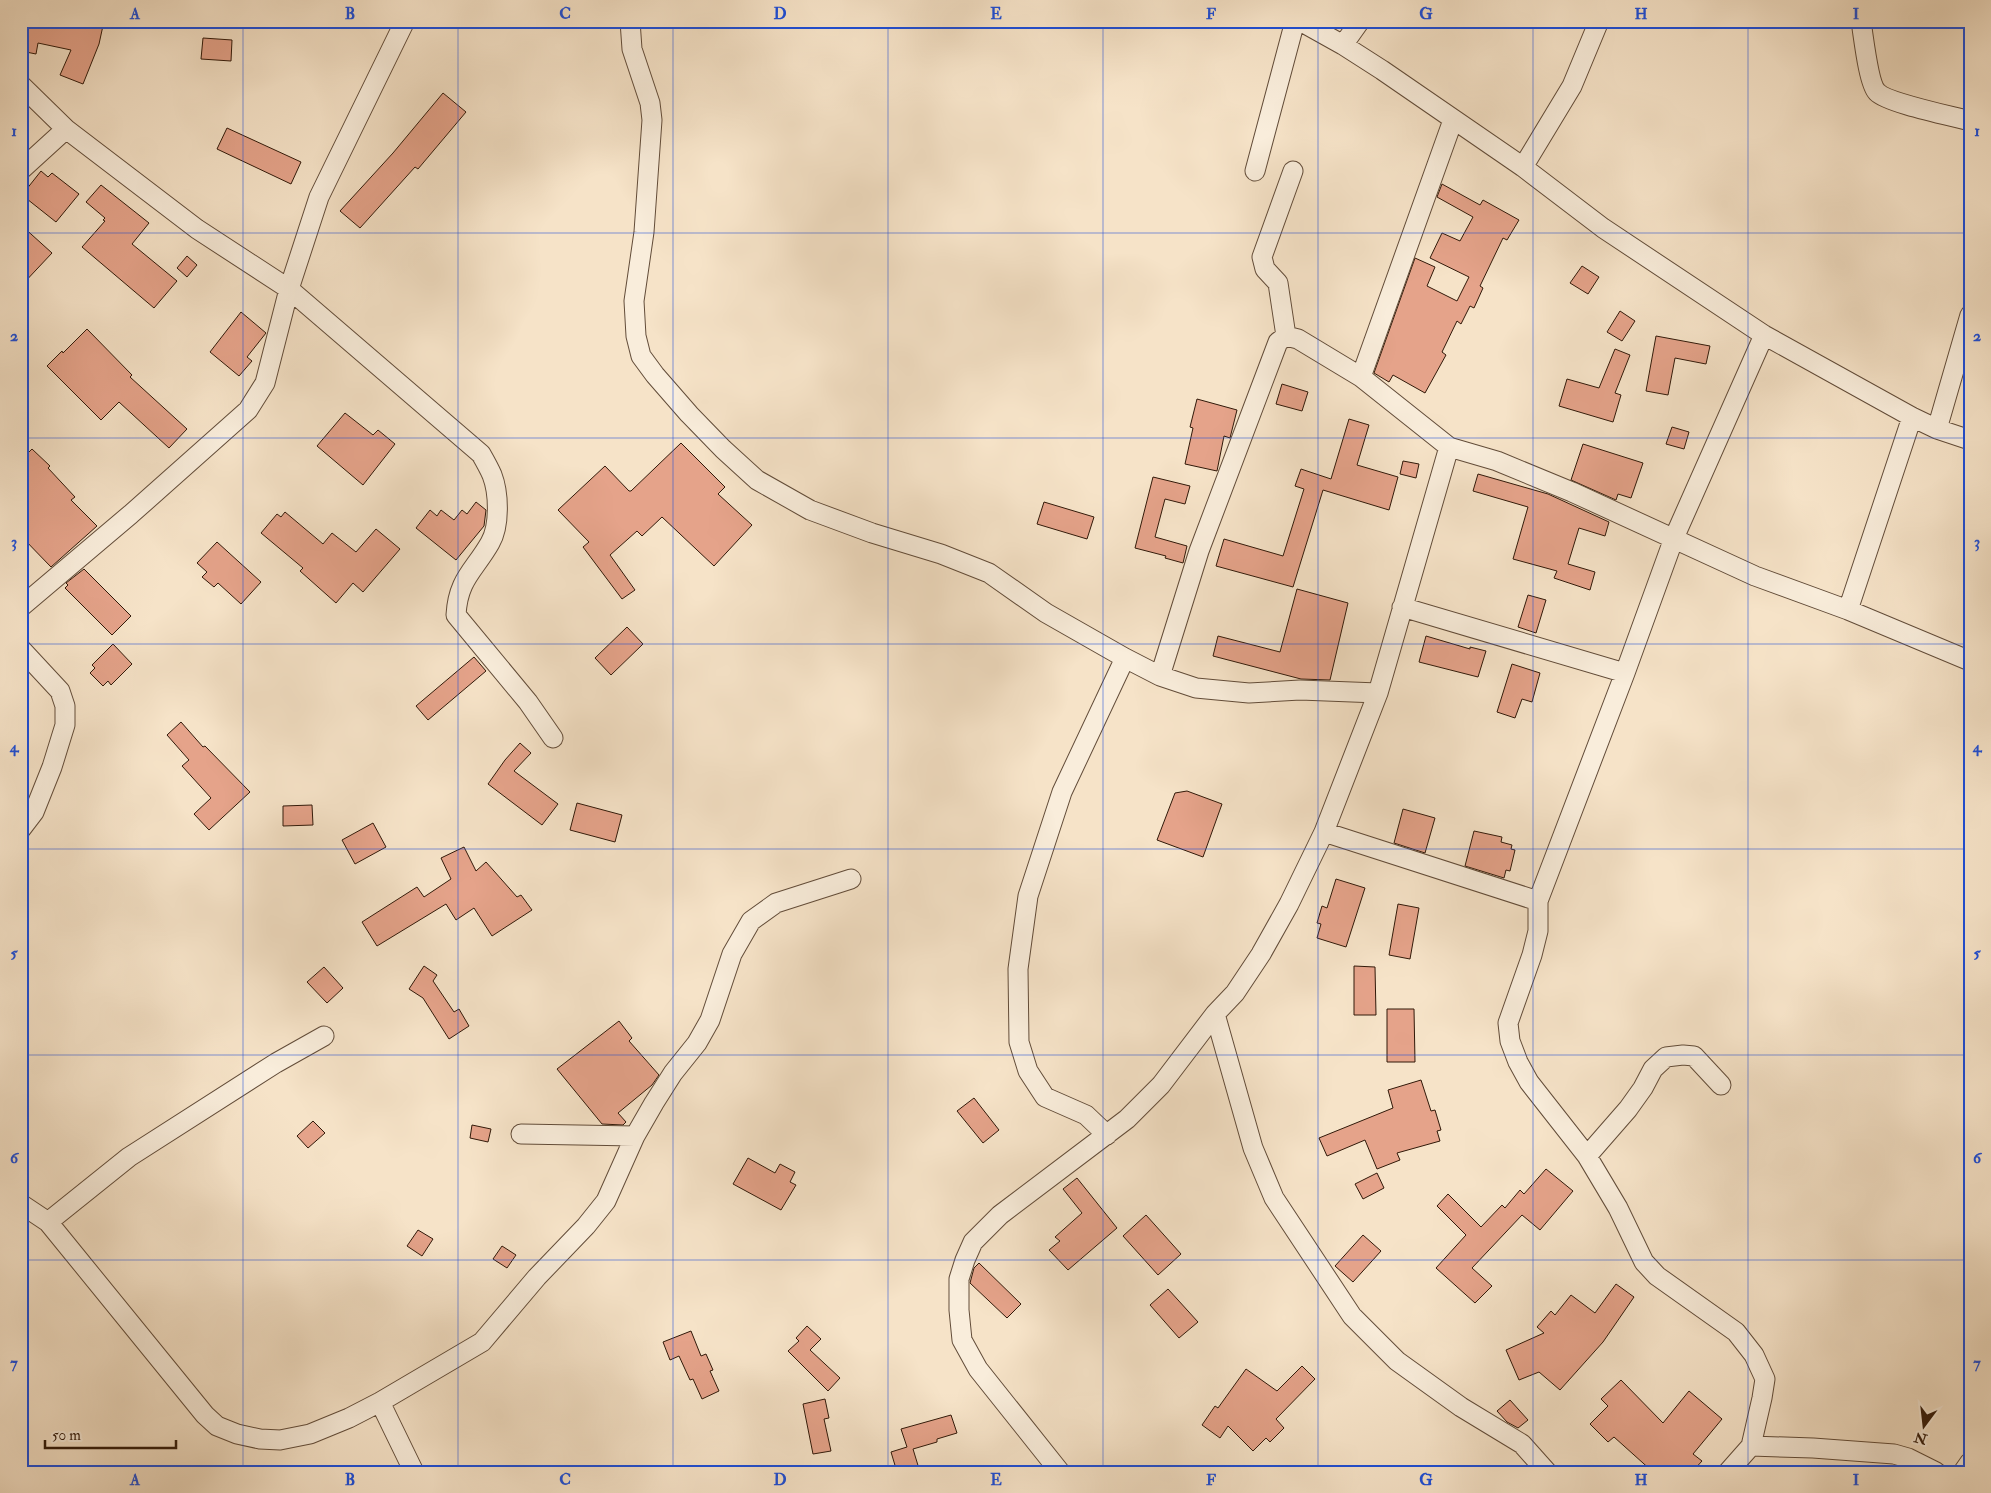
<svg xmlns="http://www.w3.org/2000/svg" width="1991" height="1493" viewBox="0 0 1991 1493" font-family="'IM FELL Double Pica',serif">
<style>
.building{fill:#e5a38a;stroke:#311909}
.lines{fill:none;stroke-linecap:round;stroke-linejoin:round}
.minor-casing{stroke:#624c39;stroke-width:21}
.minor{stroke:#f9eddb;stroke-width:19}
.grid{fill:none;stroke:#1d4ed8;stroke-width:1;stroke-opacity:0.55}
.neatline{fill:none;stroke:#1d4ed8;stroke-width:2}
.grid-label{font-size:16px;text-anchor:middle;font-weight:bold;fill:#1d4ed8}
</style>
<rect width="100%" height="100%" fill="#f6e3c8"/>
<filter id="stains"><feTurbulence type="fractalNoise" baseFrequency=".004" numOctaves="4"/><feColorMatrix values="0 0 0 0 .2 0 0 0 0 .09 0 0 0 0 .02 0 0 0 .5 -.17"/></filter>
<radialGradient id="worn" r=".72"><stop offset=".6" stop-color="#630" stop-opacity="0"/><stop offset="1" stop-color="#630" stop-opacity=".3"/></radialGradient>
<!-- building -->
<path class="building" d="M24,21H104L99,44L83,84L60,75L71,50L38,43L36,54L21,51V35Z
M203,38L232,40L231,61L201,59Z
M443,93L466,112L418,169L415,167L360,228L340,211L393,153Z
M227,128L301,162L291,184L217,149Z
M41,171L48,177L52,173L79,194L56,222L22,195Z
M1442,184L1480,205L1483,200L1519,220L1507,240L1503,238L1480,286L1483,288L1474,308L1470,306L1461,324L1457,321L1442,352L1446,355L1425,393L1393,375L1389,382L1374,373L1415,258L1435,267L1427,286L1457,301L1469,277L1430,258L1442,233L1460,241L1473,217L1437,197Z
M101,185L149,223L132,244L177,281L154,308L82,247L105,221L103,220L105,218L86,202Z
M21,225L52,253L21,286Z
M187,256L197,265L187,277L177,268Z
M1582,266L1599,277L1588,294L1570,283Z
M1620,311L1635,321L1622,341L1607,332Z
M241,312L266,333L247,357L252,361L239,376L210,352Z
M87,329L132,375L130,377L187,429L169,448L119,402L101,420L47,366L62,351L63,353Z
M1656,336L1710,346L1706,364L1675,358L1668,395L1646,391Z
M1615,349L1630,355L1615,393L1621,395L1613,422L1559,406L1567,379L1599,388Z
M1282,384L1308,392L1302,411L1276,404Z
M1197,399L1237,410L1230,438L1224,436L1217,471L1185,464L1193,428L1190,427Z
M345,413L373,435L378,430L395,444L363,485L317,446Z
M1349,419L1369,425L1357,465L1398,477L1389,510L1323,490L1293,587L1216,566L1224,539L1283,556L1304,489L1295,486L1301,469L1331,479Z
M1672,427L1689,432L1684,449L1666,444Z
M681,443L725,487L718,494L752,525L714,566L662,517L642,536L637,531L610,555L635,590L622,599L583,547L589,542L558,510L605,466L629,491H631Z
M1583,444L1643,463L1631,498L1618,494L1616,500L1571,480Z
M32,449L50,466L48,468L75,497L71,500L97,526L51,567L21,536V460Z
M1403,461L1419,464L1416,478L1400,474Z
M1478,474L1548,494L1609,522L1605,536L1579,528L1568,564L1595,572L1590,590L1554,578L1557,571L1513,559L1528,507L1473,491Z
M1153,477L1190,486L1185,504L1165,499L1155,537L1187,546L1183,563L1165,558L1166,556L1135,548Z
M476,502L486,510L484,526L456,560L416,528L430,510L437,516L441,510L454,520L462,510L467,514Z
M1044,502L1094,517L1087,539L1037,524Z
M285,512L323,544L332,533L356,552L376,529L400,549L363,592L353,583L336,603L300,571L303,568L261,533L277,514L281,517Z
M217,542L261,582L241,604L218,583L214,587L202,577L207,572L197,563Z
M84,569L131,616L112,635L65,588L68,585L66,583Z
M1297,589L1348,603L1330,680L1301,679L1213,656L1218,636L1280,652Z
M1528,595L1546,600L1536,633L1518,627Z
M627,627L643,644L611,675L595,658Z
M1426,636L1470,649V647L1486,651L1478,677L1419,662Z
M113,644L132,664L111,685L108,681L103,686L90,673L95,668L92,665Z
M474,657L486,671L428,720L416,706Z
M1512,664L1540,673L1532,702L1522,699L1515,718L1497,712Z
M181,722L203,747L205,746L250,792L209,830L194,814L211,798L182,766L189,760L167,735Z
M520,743L531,753L514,771L558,804L542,825L488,784L505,760Z
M1187,791L1222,804L1203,857L1157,840L1175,793Z
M577,803L622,815L615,842L570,830Z
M312,805L313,825L283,826V806Z
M1403,809L1435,818L1425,853L1394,843Z
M373,823L386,847L355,864L342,840Z
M1474,831L1502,837L1501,842L1512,845L1511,849L1515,850L1510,871L1506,870L1504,878L1465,866Z
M464,847L476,871L486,862L517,897L521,895L532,910L492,936L474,908L456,920L446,904L377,946L362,922L417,887L424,897L451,879L441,858Z
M1336,879L1365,888L1346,947L1317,938L1321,924L1317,923L1322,906L1327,908Z
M1398,904L1419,908L1410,959L1389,955Z
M424,966L437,975L433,981L454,1012L459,1009L469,1026L449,1039L423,998L409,989Z
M1354,966L1375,967L1376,1015H1354Z
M324,967L343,988L327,1003L307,982Z
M1387,1009H1414L1415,1062H1387Z
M619,1021L632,1038L629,1041L659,1075L652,1085L618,1113L626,1122L623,1125L602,1124L557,1069Z
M1421,1080L1431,1111L1435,1110L1441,1130L1437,1131L1440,1141L1397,1153L1400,1160L1377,1169L1365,1140L1327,1156L1319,1138L1393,1108L1388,1090Z
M974,1098L999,1130L983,1143L957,1111Z
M313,1121L325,1133L308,1148L297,1136Z
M472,1125L491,1129L488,1142L470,1138Z
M748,1158L775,1173L780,1164L795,1172L790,1182L796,1185L781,1210L733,1184Z
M1546,1169L1573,1191L1540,1230L1522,1215L1472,1268L1492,1286L1475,1303L1436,1268L1466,1235L1437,1206L1448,1194L1481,1227L1502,1205L1505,1208L1520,1190L1524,1194Z
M1377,1173L1384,1188L1363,1199L1355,1184Z
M1077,1178L1117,1228L1068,1270L1049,1250L1060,1241L1055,1237L1082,1213L1063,1189Z
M1146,1215L1181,1254L1158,1275L1123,1236Z
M418,1230L433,1239L422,1256L407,1246Z
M1363,1235L1381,1251L1353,1282L1335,1266Z
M502,1246L516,1255L507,1268L493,1259Z
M979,1263L1021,1304L1007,1318L970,1283L974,1268Z
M1616,1284L1634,1297L1603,1342L1560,1390L1539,1372L1519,1380L1506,1350L1544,1333L1537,1327L1551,1311L1555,1315L1571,1295L1595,1313Z
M1168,1289L1198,1322L1179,1338L1150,1305Z
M807,1326L821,1339L810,1350L840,1378L828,1391L788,1351L799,1341L796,1338Z
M691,1331L701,1356L706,1354L713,1370L710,1371L719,1391L702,1399L693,1379L690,1380L679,1356L670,1360L663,1342Z
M1302,1366L1315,1379L1276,1419L1284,1428L1270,1442L1266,1438L1253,1451L1228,1426L1220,1438L1202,1425L1215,1406L1218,1408L1246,1369L1277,1391Z
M1621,1380L1663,1423L1689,1391L1722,1419L1693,1454L1702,1461L1692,1472H1653L1614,1437L1608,1442L1590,1424L1608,1406L1601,1399Z
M825,1399L829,1418L824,1419L831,1451L813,1454L803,1404Z
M1510,1400L1528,1420L1518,1428L1507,1422L1497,1411Z
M951,1415L957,1433L937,1439V1442L913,1449L920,1472H897L891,1452L907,1447L901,1429Z"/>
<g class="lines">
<defs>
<path id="minor" d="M630,21L632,49L650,103L652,120L644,232L634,301L636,336L641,356L655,375L689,414L723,449L757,480L810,510L872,533L941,554L989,573L1046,613L1125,658L1160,676L1196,688L1249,693L1300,690L1378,693
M1300,21L1343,45L1382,70L1523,167L1603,228L1764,335L1912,417L1937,429L1970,440
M1863,21L1862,28C1864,41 1869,84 1877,92C1887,103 1952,116 1970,121
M1343,45L1360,21
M21,85L66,129L197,229L289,289L481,454C485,461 489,468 492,475C499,493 500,526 490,543C474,571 458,579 456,615L528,702L553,738
M1523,167L1572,86L1599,21
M21,170L66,129
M1255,171L1295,21
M1286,336L1278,283L1265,269L1262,257L1293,171
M1361,377L1453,120
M1937,429L1970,315
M21,607L131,514L248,410L265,383L289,289L319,197L405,21
M1402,607L1625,673
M1848,610L1912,417
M21,649L60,691L65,706V725L52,767L34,812L21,829
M1160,676L1199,551L1278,342L1286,336L1298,339L1361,377L1449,447L1497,461L1572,492L1755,576L1848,610L1970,661
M1324,832L1538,901
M1215,1014L1253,1148L1274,1198L1352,1316L1397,1361L1461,1407L1522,1444L1547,1472
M521,1134L635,1136
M1107,1135L1086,1115L1045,1097L1028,1071L1019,1042L1018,969L1028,896L1062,792L1125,658
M1587,1156L1628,1109L1643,1088L1653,1069L1666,1057L1683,1055L1694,1056L1721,1085
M21,1204L48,1222L205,1415L217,1426L237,1434L260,1439L280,1440L310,1434L349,1418L380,1402L482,1342L537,1277L586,1226L606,1201L635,1136L654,1103L673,1073L697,1043L710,1020L732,954L751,921L776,903L851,879
M48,1222L129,1157L276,1063L324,1036
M380,1402L414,1472
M1751,1446L1813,1448L1894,1454L1908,1458L1936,1472
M1060,1472L978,1369L962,1340L959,1310V1279L965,1260L973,1242L1000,1215L1127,1119L1161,1085L1215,1014L1235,993L1261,954L1289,904L1324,832L1378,693L1449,447
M1728,1472L1751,1446L1762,1398L1765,1379L1754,1355L1736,1332L1657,1276L1644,1262L1618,1208L1587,1156L1529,1082L1518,1062L1510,1041L1508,1023L1532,955L1538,931V901L1625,673L1674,538L1764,335
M1963,1472L1970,1462"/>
</defs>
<!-- minor casing -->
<use href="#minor" class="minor-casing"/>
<!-- minor -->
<use href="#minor" class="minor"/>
</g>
<!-- grid -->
<path class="grid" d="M243,21V1472M458,21V1472M673,21V1472M888,21V1472M1103,21V1472M1318,21V1472M1533,21V1472M1748,21V1472M21,233H1970M21,438H1970M21,644H1970M21,849H1970M21,1055H1970M21,1260H1970"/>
<!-- margin -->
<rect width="1991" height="1493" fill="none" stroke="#f6e3c8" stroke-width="55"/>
<!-- north arrow -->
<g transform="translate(1924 1426) rotate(195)" stroke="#f9eddb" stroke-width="4" paint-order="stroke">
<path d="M0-4L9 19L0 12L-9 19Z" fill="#311909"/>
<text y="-8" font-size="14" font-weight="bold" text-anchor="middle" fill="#311909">N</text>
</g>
<!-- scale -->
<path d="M45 1440v8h131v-8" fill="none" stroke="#311909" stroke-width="2.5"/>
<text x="52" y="1440" font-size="15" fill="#311909" stroke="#f9eddb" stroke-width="4" paint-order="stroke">50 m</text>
<rect x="28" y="28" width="1936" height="1438" class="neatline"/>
<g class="grid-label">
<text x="135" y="19">A</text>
<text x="350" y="19">B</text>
<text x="565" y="19">C</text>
<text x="780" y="19">D</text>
<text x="996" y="19">E</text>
<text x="1211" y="19">F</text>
<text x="1426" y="19">G</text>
<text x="1641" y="19">H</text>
<text x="1856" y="19">I</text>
<text x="14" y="136">1</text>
<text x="1977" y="136">1</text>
<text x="14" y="341">2</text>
<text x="1977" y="341">2</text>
<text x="14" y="547">3</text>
<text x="1977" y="547">3</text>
<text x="14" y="752">4</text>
<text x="1977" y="752">4</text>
<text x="14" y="958">5</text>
<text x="1977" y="958">5</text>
<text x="14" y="1163">6</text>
<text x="1977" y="1163">6</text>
<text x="14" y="1368">7</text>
<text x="1977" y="1368">7</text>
<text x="135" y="1485">A</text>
<text x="350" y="1485">B</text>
<text x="565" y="1485">C</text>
<text x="780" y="1485">D</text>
<text x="996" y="1485">E</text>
<text x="1211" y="1485">F</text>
<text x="1426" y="1485">G</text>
<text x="1641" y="1485">H</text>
<text x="1856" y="1485">I</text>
</g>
<rect width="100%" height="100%" filter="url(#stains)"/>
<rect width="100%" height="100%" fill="url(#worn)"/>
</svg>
